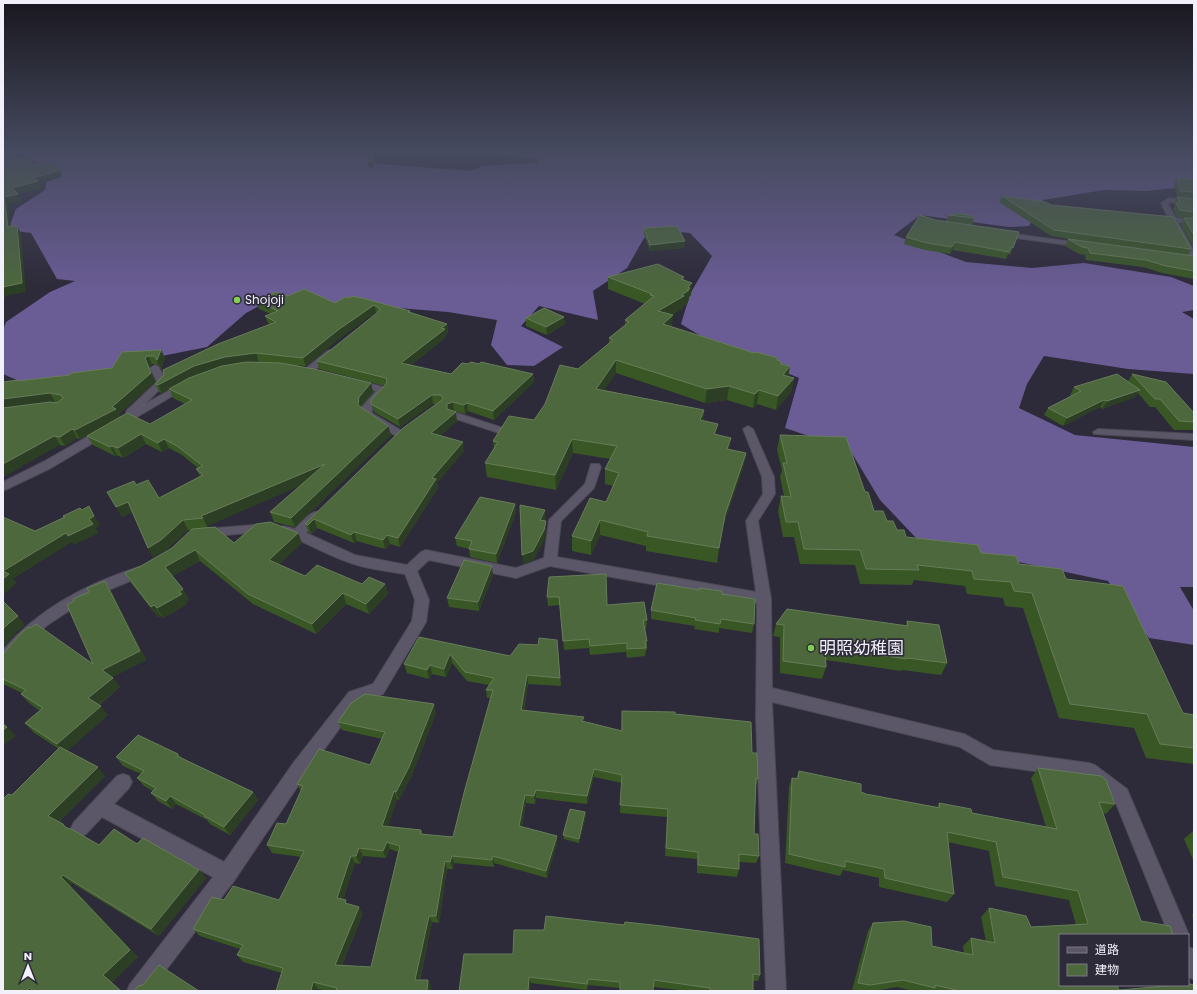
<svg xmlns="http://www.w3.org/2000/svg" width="1197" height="994" viewBox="0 0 1197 994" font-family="Poppins,'Noto Sans JP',sans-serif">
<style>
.forest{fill:#6a5c95}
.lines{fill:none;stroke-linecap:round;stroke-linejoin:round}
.minor-casing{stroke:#4b4854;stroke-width:2}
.minor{fill:#5b5768;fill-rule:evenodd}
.wall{fill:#395725;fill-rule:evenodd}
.shaded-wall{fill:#2c3e23}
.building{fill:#4d683c;stroke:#677d5a;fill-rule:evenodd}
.poi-dot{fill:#82d04f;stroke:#2d2a39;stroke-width:1.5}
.labels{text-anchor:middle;stroke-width:3.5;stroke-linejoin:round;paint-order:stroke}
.far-poi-label{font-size:12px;fill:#f2f0fa;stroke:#2d2a39;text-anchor:start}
.near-poi-label{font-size:17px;fill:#f2f0fa;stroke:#2d2a39;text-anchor:start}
</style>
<rect width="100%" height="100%" fill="#2d2a39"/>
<!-- forest -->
<path class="forest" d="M28,151H365L377,164L471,171L483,166L538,163L539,160L534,157L455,154L428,156L411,151H1194V186L1147,191L1104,190L1043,200L1029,226L1009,227L920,215L894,235L966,262L1032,268L1084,263L1171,277L1194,286V310L1182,312L1194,319V374L1128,369L1044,356L1027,384L1019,408L1075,435L1194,447V587H1180L1194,611V645L1149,638L1108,581L919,541L880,500L850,450L785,428L799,378L704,338L681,324L690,294L712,256L690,233L664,231L644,238L627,268L593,291L598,320L539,306L521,326L563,347L534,366L507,365L491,345L497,320L448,312L335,303L312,294L274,298L246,313L207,347L147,359L63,386L19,381L3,374V330L6,322L50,292L75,281L57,279L31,233L8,230L16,209L45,190L48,170L24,155Z"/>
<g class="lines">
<defs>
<path id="minor" d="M1169,198L1194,200V204L1170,202L1168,204L1176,218L1194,220V224L1178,222L1194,251V260L1190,258L1170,221L1159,220L1155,218L1159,216L1168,217L1161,203Z
M998,232L1082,243L1086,245L1082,247L1001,236H998Z
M330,350L333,351L335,353L333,355L311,373H305L303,371L305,369L327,351Z
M155,365L158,366L167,382L145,404L182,383L186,382L191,385L51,468L3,491V482L43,462L127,414L126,412L127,410L157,382L150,368Z
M357,380L387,388L388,390L387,392L372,408V413L404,432L405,434L404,436H396L363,416L362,407L376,391L353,385L352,383Z
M454,412L503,428L504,430L499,433L450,417L449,415L450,413Z
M748,426L753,429L774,477L775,494L758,521L771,599L772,688L964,734L993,750L1089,763L1095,765L1127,789L1189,935L1188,937V935H1169L1115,801L1085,778L990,765L960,747L772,702L786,991H766L756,718L757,603L550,566L516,578L429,560L417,571L429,600L426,622L383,694L359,702L306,774L234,881L150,991H127L130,984L213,877L102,817L86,834L80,837L74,834L71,828L74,822L117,776L123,774L129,776L132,782L129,788L114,804L224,862L294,762L349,692L373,684L412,621L415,600L405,574C386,571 366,569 348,562C324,554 303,540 280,533L278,530L280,527L284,526L295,529C302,522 311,509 321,512L323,515L306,533L355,555L407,565L421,552L426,550L516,568L544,558L549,520L585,484L591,464H599L601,467L594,488L561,521L557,557L756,592L746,521L763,494L762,477L743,429Z
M1098,429L1194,434V440L1094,434L1093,432Z
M264,524L268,525L270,528L268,531L205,537L201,536L199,533L201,530L205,529Z
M142,566L147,568L149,571L147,574L87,599L49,624L28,641L8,665L3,667V650C39,608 90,582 142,566Z
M1188,947L1194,949L1193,979L1188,977Z"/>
</defs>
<!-- minor casing -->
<use href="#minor" class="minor-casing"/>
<!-- minor -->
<use href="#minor" class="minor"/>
</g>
<!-- wall -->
<path class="wall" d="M364,151H374V167L369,168Z
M1177,178L1194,180V198L1177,197L1174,185Z
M1002,196L1052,205L1191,249L1188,256H1194V279L1162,273L1143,267L1086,260L1085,255L1079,254L1065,246L1068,239L1051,236L999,202Z
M1177,197L1194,199V248L1181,225L1184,218H1189L1177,217L1173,209L1175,206L1173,204Z
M948,215L974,218L972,225L1013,248L1010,255L1008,254L1006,259L953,250L950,254L925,250L904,244L906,237L935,220L946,221Z
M644,228L685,241L684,248L650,251L644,234Z
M608,277H684L683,280L691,295L689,297V300L688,301V303L683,306V308L672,315V327L754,353L778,358L777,360L782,364L790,366L788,377L794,378L791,392L776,410L757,404L753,408L727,400L705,403L616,373L604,390L704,410L703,421L716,435L730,450L746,453L743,468L722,529L717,563L646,551V546L600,535L591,555L572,551V536L606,502L614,486L605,484V469L610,459L573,453L556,490L487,477L485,463L494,448L493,441L534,420L578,369L609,343V338L625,325V320L645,304L608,289Z
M288,296L335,303L345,297L411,312L447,324L448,332L446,334V337L411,365L451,374L468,364H479L533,374L534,382L494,420L468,411L465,414L454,411H453L457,421L440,436L464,451L437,483L438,488L400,547L390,544L385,549L357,541L354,543L317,528L311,534L309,533L305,524L437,404H433L400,427L374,412L371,404L385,386L319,369L317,361L377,313L376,312L340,338L306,366L296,365L371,383L373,392L361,407L388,426L391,435L295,527L274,522L270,512L301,485L207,526L208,528L234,543L298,533L302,543L279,564L305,576L362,584H385L388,594L369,614L346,604L316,634L253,604L200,561L172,576L183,589L189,600L186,601L187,604L163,618L161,616L158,617L131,583L125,573L141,566L172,548L191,530H188L166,550L153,557L148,548L132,512L122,517L107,492L136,485L159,498L200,476L196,469L198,468L182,455L169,448L162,452L146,444L123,458L117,455L115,456L93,445L87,436L102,428L80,439L77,438L65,446L60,445L19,381L70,375L112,368L161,350L165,358L161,369L158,364H152L149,367L155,382L119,414L120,417L150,424L185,404L173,398L169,389L183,382L162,393L159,392L155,384L269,325L265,316L271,314L259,309L257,301ZM209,370L191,378L198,374Z
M564,317L565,324L547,335L526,326V318Z
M1132,374L1194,413V430H1174L1155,407H1150L1138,393L1135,397L1102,409L1100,407L1063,426L1044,415L1048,408L1071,396L1070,395L1074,387L1128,382Z
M780,435L865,492L874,511L906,537L981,553L1066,579L1183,713L1194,715V764L1146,758L1134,728L1059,718L1023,608L1005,606L1003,598L967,594L965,586L914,580L912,585L860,584L855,565L800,564L794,537H783L778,511L781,496H784L780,477L782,470L777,450Z
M515,504L516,512L497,563L470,557L469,549L457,546L455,538Z
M493,575L479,611L449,607L447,598Z
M549,577L607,605L647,620L646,629H645L647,641V650H646L645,656L627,658L626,652L590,655L589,648L564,650L560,605L548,606L547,597Z
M699,590L722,594L754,624L752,633L719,628V633L694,629L695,626L651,619V610Z
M111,591L146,660L112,677L120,687L99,705L108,715L67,751L105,776L59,822L63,824L67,828L99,845L137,844L199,870L206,878L159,936L72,883L70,885L138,957L112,982L3,991L12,795L59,749L33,732L25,723L40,711L29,703L21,694L22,693L3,684V654L30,628L93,664Z
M907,621L947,663L941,675L902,670L901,671L826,660V667L822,679L780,673V637L773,636L776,624L906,625Z
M419,637L510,656L538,645L557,640L561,686L528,684L524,710L584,722L621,731L622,711L675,714L752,753L758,779L756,785L754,834L759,856L756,863L739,862V869L737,877L697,873V859L665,856L667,817L620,813L622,783L594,777L587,804L536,798L535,804L526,803L522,827L557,836V844L547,878L494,863V867L454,863L453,869H447L439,923L432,922L420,980H428L431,986V991H328L318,989V991H276L282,973L243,962L237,955L240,949L200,936L193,929L224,900H279L301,857L272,853L267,845L286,824L301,791L297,784L370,765L382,739L342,730L338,722L436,713L412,775L399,800L397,799L388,826L421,830L423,834L453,837L490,698H487L486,690L489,685L467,681L452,663L446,677L432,674L429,679L407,673L404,664ZM390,849L398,852L371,967L342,965L363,914L348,904L343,900L355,863L360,864L363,856L386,858Z
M178,754L182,758L253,792L258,800L230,835L210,824L207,820L176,804L172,809L158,801L151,793L153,791L144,786L137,778L141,774L123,766L116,757Z
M1038,768L1115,804L1106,814L1103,813L1141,921L1060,935L1119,990L1194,991H913L897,987L874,991H857L852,990L868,931L873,923L932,946L964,953L963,946L971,938L986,941L981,917L989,908L1031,927L1076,925L1069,900L995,886L989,851L948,842L954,894L947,902L879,887V878L843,870L840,876L785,863L789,787L792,778H796L799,771L866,794L937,807L939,803L972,813L1046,827L1031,778Z
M585,812L586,816L579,843L564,839L563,835Z
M1193,831H1194V862L1184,839Z
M1194,913V920L1192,915Z
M464,954L760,975L758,981H753V991H688L653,987L620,988L588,985L587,990L531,983Z"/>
<!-- shaded-wall -->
<path class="shaded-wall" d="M17,151H25L13,165L10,159Z
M373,151H374V167L369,168L368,162Z
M28,157L31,163L34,158L37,164L33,172L27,158Z
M57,163L60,170L62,177L40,184L42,188L18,195L22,201L8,204L12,235L8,227L4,197L12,188L32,178Z
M17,226L21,233L26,292L5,296L6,298L3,299V287Z
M685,241L684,248L650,251V245Z
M955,242L953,250L950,254L952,247Z
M692,283L691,295L689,297V300L688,301V303L683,306V308L658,324V311L682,295Z
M374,305L376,312L340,338L306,366L303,358L338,330Z
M673,315L672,328L663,324Z
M564,317L565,324L547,335L546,327Z
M447,324L448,332L446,334V337L403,371L401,363Z
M161,350L165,358L161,369L157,360Z
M256,353L259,362L228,365L198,374L162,393L158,385L194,366L225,357Z
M148,356L152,364L149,367L155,382L119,414L121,418L80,439L75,430L112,407L145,358Z
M616,360V373L596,402V389Z
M790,366L787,380L783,375Z
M533,374L534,382L494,420L493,411Z
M794,378L791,392L776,410L778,396Z
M371,383L373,392L361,406L360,414L358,405L359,397Z
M729,386L727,400L705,403L707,389Z
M759,390L757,404L753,408L755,394Z
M1140,390L1135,397L1102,409L1107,401Z
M50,393L55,402L3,408V399Z
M432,395L433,404L400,427L398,419Z
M1104,400L1100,407L1063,426L1067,418Z
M453,402L454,411L449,412L447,409V404Z
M467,403L468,411L465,414L464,405Z
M704,410L703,424L700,420Z
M456,412L457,421L433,442L431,433Z
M718,424L716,438L714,434Z
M388,426L391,435L295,527L291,518Z
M72,429L77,438L65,446L60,437Z
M141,434L146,444L123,458L118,448Z
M54,436L60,445L3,477V464Z
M731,438L729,452L727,449Z
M164,439L169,448L162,452L158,443Z
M572,439L573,453L556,490L555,475Z
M463,442L464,451L437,483L438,488L400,547L398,538L432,478Z
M112,446L117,455L115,456L110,447Z
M746,453L743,468L722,529L725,515Z
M325,464L328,474L207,526L203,518L201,516Z
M128,502L133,512L122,517L116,507Z
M515,504L516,512L497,563L496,554Z
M89,506L100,525L96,528L99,533L74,545L68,536Z
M545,510L546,519L540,529V520Z
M314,519L317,528L311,534L308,525Z
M183,520L188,530L166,550L153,557L148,548Z
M600,520V535L591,555V541Z
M546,521V530L545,539L534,560L523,564L522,555Z
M354,532L357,541L354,543L351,535Z
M66,533L72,542L13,579L17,583L3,595V571Z
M298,533L302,543L273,570L269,560Z
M387,535L390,544L385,549L383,540Z
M195,550L200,561L170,577L165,567Z
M492,566L493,575L479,611L478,602Z
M105,581L111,591L146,660L109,679L102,670Z
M385,584L388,594L369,614L366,604Z
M183,589L189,600L186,601L187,604L163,618L157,608L179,592Z
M343,593L346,604L316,634L312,624Z
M154,605L161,616L158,617L151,607Z
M18,616L25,625L17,632L3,648V629L9,623Z
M450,654L452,663L446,677L444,669Z
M430,665L432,674L429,679L427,670Z
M527,675L528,684L522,718L521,710Z
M113,678L120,687L95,707L88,698Z
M434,704L436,713L412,775L399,800L396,792Z
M101,706L108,715L65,753L57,744Z
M7,727L16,736L3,746V730Z
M98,767L105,776L57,824L48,816Z
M594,769V777L587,804V796Z
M536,790V798L535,804L534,796Z
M394,791L397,799L386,834L382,826Z
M253,792L258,800L230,835L224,827Z
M525,795L526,803L521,834L519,826Z
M170,796L176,804L172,809L166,801Z
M585,812L586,816L579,843V839Z
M557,836V844L547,878L546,871Z
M387,842L390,849L386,858L383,851Z
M359,848L363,856L360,864L356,856Z
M351,856L355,863L342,905L337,898Z
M452,856L454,863L453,869L450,862Z
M493,856L494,863V867L492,860Z
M445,861L447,869L439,923L436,916Z
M199,870L206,878L159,936L151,929Z
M63,875L72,883L70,885L138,957L112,982L122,991H121L103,975L61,877Z
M359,907L363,914L339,971L335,965Z
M429,916L432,922L418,986L415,980Z
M529,977L531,983L530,991H528Z
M428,980L431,986V991H427Z
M313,982L318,989V991H311Z
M30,988L36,991H25Z"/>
<!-- building -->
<path class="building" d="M3,151H17L10,159L28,157L27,158H34L30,165L57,163L59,171L32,178L38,181L12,188L18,194L4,197L8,227L17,226L22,283L3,287Z
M365,151H373V161L368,162Z
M1177,178L1194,180V192L1180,191Z
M1002,196L1045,202L1052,205L1173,217L1191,249L1054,230Z
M1177,197L1194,199V212L1180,210L1176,203H1180Z
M956,213L974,216V218L948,215H956Z
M920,215L935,220L1019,232L1013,248L1011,247L1009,252L955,242L952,247L927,243L906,237Z
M1184,218H1194V235Z
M677,226L685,241L650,245L644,228Z
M1068,239L1194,256V271L1166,266L1146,260L1090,253L1088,248L1082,247Z
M658,264L684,277L681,279L692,283L688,287L690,288L687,290H689L682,295L684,296L658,311L673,315L663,324L754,353L756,352L778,358L777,360L782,362L780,364L790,366L783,375L794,378L778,396L759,390L755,394L729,386L707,389L616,360L596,389L704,410L700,420L718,424L714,434L731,438L727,449L746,453L725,515L719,548L647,536L648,532L600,520L591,541L572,536L590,498L606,502L619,473L605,469L617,446L572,439L555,475L485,463L498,442L493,441L509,416L534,420L545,404L560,365L578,369L613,340L609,338L629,322L625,320L654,296L650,295L652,294L608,277Z
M304,289L335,303L345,297L349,298L352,296L366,299L410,311L408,312L447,324L441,328L445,329L401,363L451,374L462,363L468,364L471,362L479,364L481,362L533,374L493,411L467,403L464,405L453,402L447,404V409L456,412L431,433L463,442L432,478L436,479L398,538L387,535L383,540L354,532L351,535L314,519L308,525L305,524L403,428L442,400L443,398L441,395H432L398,419L371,404V400L386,384L387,381L386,378L317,361L378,312L380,309L374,305L338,330L303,358L256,353L225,357L194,366L158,385L155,384L164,375L163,370L218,344L276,322L265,316L278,311L257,301L276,292L288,296Z
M544,308L564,317L546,327L526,318Z
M161,350L157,360L154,356H148L145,358L151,373L112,407L116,409L75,430L72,429L60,437L54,436L3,464V408L50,402L57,403L63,398L61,395L50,393L3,399V382L18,380L17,381L70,375L71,373L112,368L122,352Z
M246,362L280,363L314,369L371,383L359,397L358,405L388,426L291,518L270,512L325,464L201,516L203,518L183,520L161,540L148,548L128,502L116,507L107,492L134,481L136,485L148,480L159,498L203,475L196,469L203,466L177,446L164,439L158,443L141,434L118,448L112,446L110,447L87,436L127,413L150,424L192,400L169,389L189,378L222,366Z
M1117,374L1140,390L1107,401L1104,400L1067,418L1048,408L1081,391L1074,387Z
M1132,374L1166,382L1194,413V422L1179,421L1160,399H1155Z
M780,435L846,437L865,492H868L874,511H883L887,521H893L897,530H904L906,537L978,545L981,553L1016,556L1019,564L1062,569L1066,579L1123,586L1183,713L1194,715V748L1160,744L1147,714L1070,704L1032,593L1014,591L1011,582L974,579L972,571L917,565L919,570L866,569L860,550L804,549L798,522H786L781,496L791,497L783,463H787Z
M480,497L515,504L496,554L469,549L472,541L455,538Z
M520,505L545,510L540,520L546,521L544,530L533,551L522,555Z
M89,506L94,516L89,519L93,524L68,536L66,533L3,571V517L35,531L65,517L63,516L80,508L82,510Z
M270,522L298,533L269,560L305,576L317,565L362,584L369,577L385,584L366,604L343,593L312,624L248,594L195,550L165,567L183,589L179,592L182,594L157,608L154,605L151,607L125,573L141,566L172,548L192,529L215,527L234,543L256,524Z
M464,560L492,566L478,602L447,598Z
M3,571L9,574L3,579Z
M606,574L607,605L644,602L647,620H643L647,641H645L646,648L627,649V643L590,646L589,639L563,641L559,597H547L549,577Z
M105,581L140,651L102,670L113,678L88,698L101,706L57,744L25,723L43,708L21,694L26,690L3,679V654L21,633L29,627L30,628L36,624L93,664L67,605L74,601L73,599L89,592L87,588Z
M657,583L699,590V588L722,591V594L755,599L754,624L721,619L720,624L695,620L696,618L651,610Z
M3,601L18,616L9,623L3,629Z
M787,609L908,626L907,621L939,625L947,663L907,658V659L825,647L826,667L783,661L784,625L776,624Z
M419,637L510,656L519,644L538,645L539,638L557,640L560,678L527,675L521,710L584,717L582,721L622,731V711L675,712V714L751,722L752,753H757L758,779L756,778L754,834H758L759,856L739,854V869L698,865V852L666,848L668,809L620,805L622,775L594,769L587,796L536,790L534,796L525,795L519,826L557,836L546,871L493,856L492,860L452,856L450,862L445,861L436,916H429L415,980H428L427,991H336L337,988L313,982L311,991H276L283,968L237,955L243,945L193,929L212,897L224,900L233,886L279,900L304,851L267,845L277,823L286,824L303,786L297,784L319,749L370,765L385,732L338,722L351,703L365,694L434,704L409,767L396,792L394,791L382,826L421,830L420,834L453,837L465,789L493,690H486L494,678L465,672L450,654L444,669L430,665L427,670L404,664ZM387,842L400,846L371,967L335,965L359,907L345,903L346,900L337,898L351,856H356L359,848L383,851Z
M3,724L7,727L3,730Z
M138,735L178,754L177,756L253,792L224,827L204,816L205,815L170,796L166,801L151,793L156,788L137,778L144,771L116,757Z
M60,747L98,767L48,816L63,824L65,827L73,830L99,845L114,829L137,844L143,838L199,870L151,929L63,875L61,877L130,950L103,975L121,991H33L30,988L25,991H3V799L8,794L12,795Z
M1038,768L1101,776L1106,780L1115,804L1099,802L1141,921L1170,926L1173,935H1060V985H1117L1119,990L1178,985H1188V984H1190L1194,985V991H960L935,985V988L903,980L870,985L858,983L873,923L904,921L931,927L932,946L973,955L971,938L995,943L989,908L1026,916L1031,927L1088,924L1078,891L1003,877L996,842L947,832L954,894L885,878L884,869L845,861V867L789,854L792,778L798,779L799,771L861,784V792L866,794L940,808L939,803L971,809L972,813L1057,829Z
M570,809L585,812L579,839L563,835Z
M546,916L624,925L625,922L662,926L759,939L760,975L753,974V991H710V988L654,980L653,991H620V982L588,979L587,984L529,977L528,991H459L464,954H513L514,930H544Z
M159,965L199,991H134L138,986L143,985Z"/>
<!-- sky -->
<linearGradient id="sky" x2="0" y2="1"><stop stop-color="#19171f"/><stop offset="0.52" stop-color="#464a5f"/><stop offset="1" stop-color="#464a5f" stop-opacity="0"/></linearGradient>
<rect width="1197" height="290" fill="url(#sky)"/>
<!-- markers -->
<g class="poi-dot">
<circle cx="237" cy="300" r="4"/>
<circle cx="811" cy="648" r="4"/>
</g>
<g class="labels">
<!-- far-poi labels -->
<g class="far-poi-label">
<text x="245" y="304">Shojoji</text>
</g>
<!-- near-poi labels -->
<g class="near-poi-label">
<text x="819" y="654">明照幼稚園</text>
</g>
</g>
<!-- border -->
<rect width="1197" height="994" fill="none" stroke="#f2f0fa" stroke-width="8"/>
<!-- legend -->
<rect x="1059" y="934" width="130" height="52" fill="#2d2a39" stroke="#7c7986"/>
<rect x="1067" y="947" width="20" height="6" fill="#5b5768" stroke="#7c7986"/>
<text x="1095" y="954" font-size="12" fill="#f2f0fa">道路</text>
<rect x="1067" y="964" width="20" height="12" fill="#4d683c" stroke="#7c7986"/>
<text x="1095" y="974" font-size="12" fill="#f2f0fa">建物</text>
<!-- north arrow -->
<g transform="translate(28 966)" stroke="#2d2a39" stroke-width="3" paint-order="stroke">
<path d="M0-3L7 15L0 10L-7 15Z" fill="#f2f0fa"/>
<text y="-6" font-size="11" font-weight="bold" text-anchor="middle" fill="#f2f0fa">N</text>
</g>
</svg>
